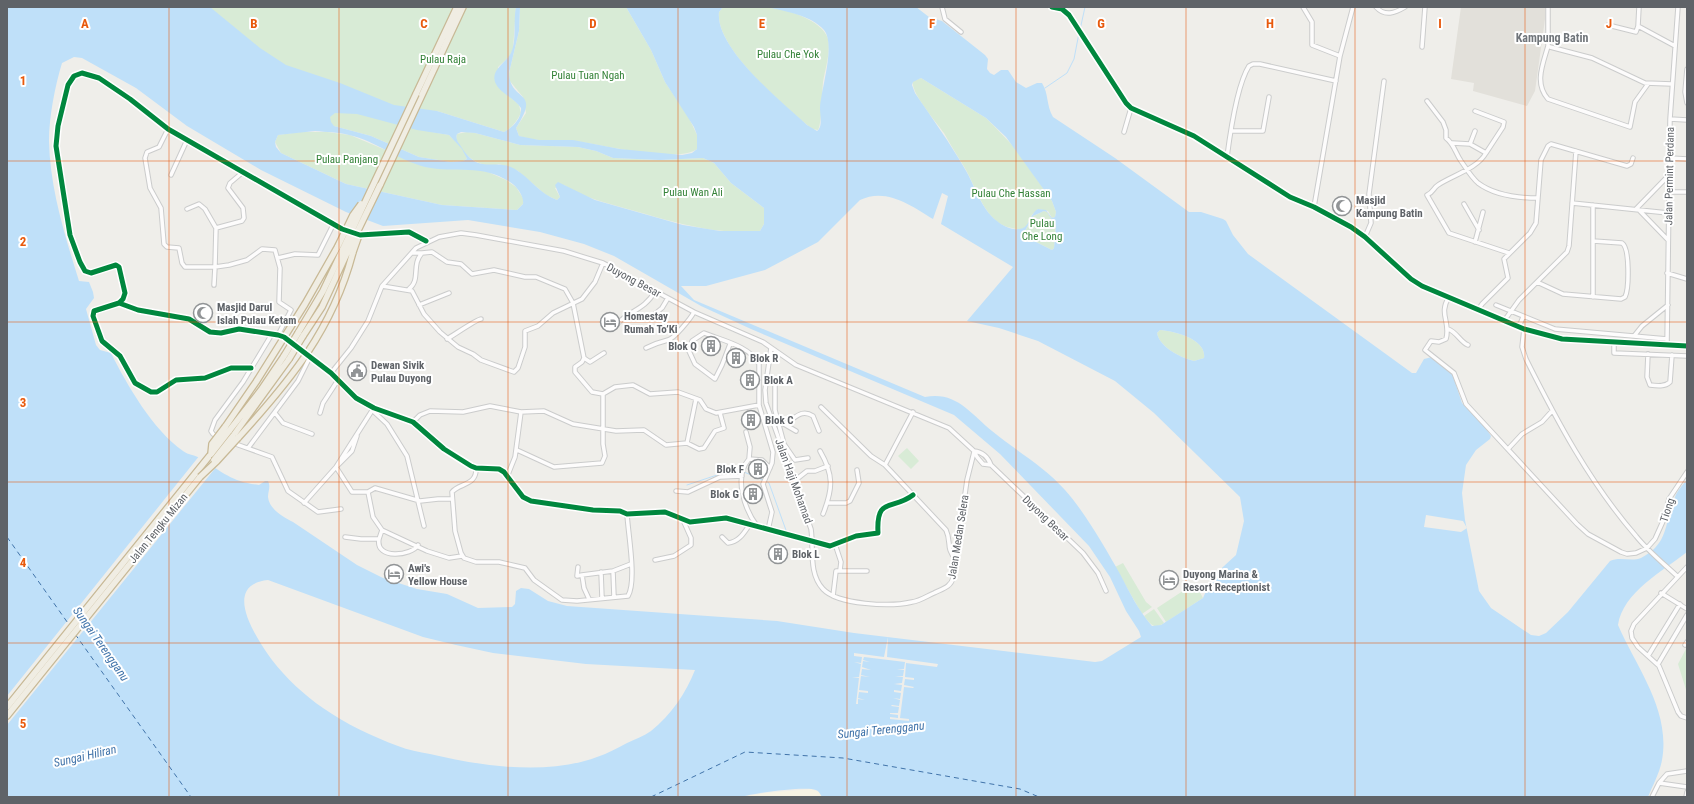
<svg xmlns="http://www.w3.org/2000/svg" width="1694" height="804" viewBox="0 0 1694 804" font-family="'Roboto Condensed',sans-serif">
<style>
.commercial{fill:#f7f3e4}
.education{fill:#e2e0da}
.green{fill:#d8ebd6}
.water{fill:#bfe0f9;fill-rule:evenodd}
.pier{fill:#efeeea}
.lines{fill:none;stroke-linecap:round;stroke-linejoin:round}
.stream{stroke:#bfe0f9;stroke-width:1}
.ferry{stroke:#4174aa;stroke-width:1;stroke-dasharray:5 4;stroke-linecap:butt}
.minor-casing{stroke:#cbcccc;stroke-width:5.5}
.highway-casing{stroke:#c8b996;stroke-width:8}
.minor{stroke:#fdfcfc;stroke-width:3.5}
.highway{stroke:#f0ede3;stroke-width:5.5}
.highway-bridge-casing{stroke:#c8b996;stroke-width:8;stroke-linecap:butt}
.highway-bridge{stroke:#f0ede3;stroke-width:5.5}
.cycleway-casing{stroke:#fff;stroke-width:8}
.cycleway{stroke:#00873e;stroke-width:5}
.grid{fill:none;stroke:#e8590c;stroke-width:1;stroke-opacity:0.55}
.labels{text-anchor:middle;stroke-width:4;stroke-linejoin:round;paint-order:stroke}
.park-label{font-size:11px;fill:#348238;stroke:#fff}
.street-label{font-size:11px;fill:#5f6368;stroke:#fff}
.poi-label{font-size:11px;font-weight:bold;fill:#5f6368;stroke:#fff;text-anchor:start}
.neighbourhood-label{font-size:12px;font-weight:bold;fill:#70757a;stroke:#fff}
.water-label{font-size:12px;font-style:italic;fill:#4174aa;stroke:#fff}
.grid-label{font-size:13px;text-anchor:middle;font-weight:bold;fill:#e8590c;stroke:#fff;stroke-width:4;stroke-linejoin:round;paint-order:stroke}
</style>
<rect width="100%" height="100%" fill="#efeeea"/>
<!-- commercial -->
<path class="commercial" d="M811,789L819,792L822,797H741L765,793Z"/>
<!-- education -->
<path class="education" d="M1461,7H1545V19L1535,91L1527,106L1473,91L1474,83L1451,79Z"/>
<!-- green -->
<path class="green" d="M105,7H516L513,49L510,56L498,67V86L519,105L521,113C517,121 512,128 504,132L437,111L432,132L449,135L459,145L456,139L457,134L467,132L475,133L520,145L578,147L596,151L613,158L660,160L703,158L714,163L731,183L764,208V224L760,231C713,236 668,220 624,208C603,202 582,197 564,185L555,188L560,197L557,200L546,195L518,171L499,164C487,169 473,162 464,152L467,159L463,161L451,162L419,157L371,136L334,126Z
M520,7H626L651,50L665,82L689,118L697,135V149C677,164 600,144 574,141C563,139 551,141 540,140C533,140 526,138 519,136L516,128L526,113L523,97L509,80V73L519,31Z
M723,7C737,7 752,6 766,7C784,8 823,20 828,39C831,52 825,69 823,82C822,92 822,124 818,130L812,129C785,106 715,49 719,12Z
M921,78L986,118L993,125L1015,148L1052,201L1056,212L1055,217L1052,218L1048,211L1038,209C1036,211 1032,214 1030,218C1028,222 1029,226 1024,228C1021,230 1016,229 1012,228C986,224 977,190 966,170C959,158 951,146 944,133C937,123 910,92 913,81Z
M300,132H327L350,135L426,167L479,170L488,172L506,180L516,187L523,198V204L517,210L442,205L346,184L281,153L275,142L278,135Z
M1044,211L1047,212L1056,226L1054,248L1052,250L1032,240L1025,231L1033,216Z
M1160,330C1174,331 1207,339 1204,358L1194,361C1182,358 1160,348 1157,333Z
M907,448L919,461L911,469L898,456Z
M1123,563L1146,602L1152,607L1142,614L1115,567Z
M1195,583L1203,598L1166,622L1157,608Z
M1154,609L1164,623C1154,630 1150,624 1144,616Z
M1687,647V693L1678,664Z"/>
<!-- water -->
<path class="water" d="M7,7H210L260,48L286,65L340,83L394,105L437,111L504,132C512,128 522,118 521,108C515,98 499,93 495,82C491,69 506,63 511,53C517,40 513,21 516,7H520L519,31L509,73C510,103 542,88 516,128L519,136L539,140H573L620,149L682,155L692,153L697,149V135L694,127L665,82L651,50L626,7H723L719,12C715,48 782,102 807,125L817,131C823,127 820,115 820,108C821,89 836,45 824,30C811,15 786,12 768,7H916L929,17L942,21L985,55L988,59L987,69L990,73L994,75L1001,70H1008L1016,82L1026,88L1037,83H1042C1049,94 1046,105 1053,117L1115,158L1189,212H1201L1223,219L1226,221L1233,235L1248,254L1412,373H1416L1424,359L1432,357L1452,373L1462,403L1483,424L1491,436L1490,439L1476,450L1466,465L1462,493L1465,520L1479,591L1491,608L1531,635L1539,636L1546,633L1568,612L1610,561C1620,556 1631,562 1641,558C1670,543 1664,522 1675,497C1677,491 1683,485 1687,479V552C1663,571 1623,592 1618,625C1636,667 1671,710 1662,760C1660,772 1653,785 1648,797H822C820,794 819,791 816,790C806,786 753,793 741,797H7ZM74,57L82,58L136,88L187,126L261,170L346,212L383,226L468,220L540,232L584,244L614,256L701,306L751,329L954,415L1000,454L1089,546L1110,577L1126,611L1139,631L1141,637L1102,661L1095,662L854,633L777,621L567,606L548,601L529,589L521,588L516,591L515,604L512,607L478,608L447,594L417,589L383,578L357,565L293,522C283,517 269,509 268,497C268,491 271,487 268,481H265L259,485C233,482 223,473 202,459C196,455 188,455 183,451C153,430 127,385 111,353L100,350L96,345L86,309L94,298L93,292L89,282L79,281C65,236 50,189 49,141C49,117 55,86 62,63ZM921,78L986,118L1006,137L1052,201L1056,212L1055,217L1052,218L1046,210L1038,209C1029,214 1030,229 1019,229C1011,230 1003,226 997,221C981,209 975,186 965,169C950,143 932,118 915,93L912,85L913,82ZM335,113L357,114L417,130L449,135L462,149L467,159L463,161L451,162L419,157L371,136L334,126L331,122L330,117ZM315,131C326,132 338,132 349,135C376,141 398,160 425,167C457,174 484,162 514,185C519,190 524,197 523,204L517,210L442,205L346,184L281,153L276,147L275,142L278,135ZM461,132L475,133L520,145L578,147L596,151L613,158L660,160L703,158L714,163L731,183L764,208V224L760,231H720L683,225L595,200L558,182L555,185L560,197L557,200C540,194 530,178 515,169C495,157 480,176 462,148C459,143 455,140 457,134ZM942,193L948,196L941,224L1013,267L967,321L999,328L1038,341L1115,381L1154,413L1240,497L1244,521L1236,555L1212,577L1203,598L1161,625L1152,626C1138,610 1130,593 1120,574C1106,549 1084,511 1065,490C1044,466 1016,451 992,431C970,413 956,391 925,397L694,300L681,286H706L765,270L818,242L860,200C886,187 912,206 933,219ZM1044,211L1047,212L1056,226L1054,248L1052,250L1032,240L1025,231L1033,216ZM1160,330C1174,331 1207,339 1204,358L1194,361C1182,358 1160,348 1157,333ZM268,580L423,637L456,645L493,653L586,664L695,670C686,693 671,715 651,731C644,736 635,739 627,743C617,748 607,754 597,757C546,776 481,766 430,754C419,752 408,750 398,746C371,736 346,724 323,708C304,695 286,678 272,660C257,639 220,585 268,580Z"/>
<!-- pier -->
<path class="pier" d="M200,455L217,466L7,725V696Z
M1426,515L1463,521L1467,528L1461,532L1424,527Z
M888,637L887,657L938,664L937,667L906,663L905,677L914,678V680L905,679L904,685L914,687L913,688L904,687L900,718L909,719V721L890,719V717L898,718V715L890,714V713H898L899,707L891,706L892,705L899,706L900,700L893,698L900,699L901,693L894,692V690L901,691L902,685L894,684L902,683L903,677L895,676H903L904,670L897,669H904L905,662L864,657L863,660L870,662L863,661L862,667L871,670L862,669L861,675L870,677L861,676L859,690L868,691V693L859,692L858,698L865,700L858,699V704H856L859,678L852,677H859L861,664L854,662L861,663L862,657L854,656V653L884,657Z"/>
<g class="lines">
<!-- stream -->
<path class="stream" d="M1080,30L1085,7
M1045,88L1067,73L1074,59L1079,33
M744,472L763,480
M766,481L769,483L787,533
M687,485L735,469L741,471"/>
<!-- ferry -->
<path class="ferry" d="M7,537L70,626
M75,634L191,797
M651,797L745,752L843,758L1020,789L1039,797"/>
<defs>
<path id="minor" d="M942,7L945,19L961,32
M1052,7L1062,9L1069,15L1126,103L1131,108L1194,136L1290,197L1314,207L1351,227L1365,237L1411,279L1422,286L1524,329L1562,339L1687,346
M1303,7L1312,22V45L1340,56
M1376,7C1385,17 1395,13 1405,7
M1548,7V46L1550,47L1592,58L1645,83L1672,84
M1608,25L1636,32L1638,26L1639,7
M1638,26L1675,46
M1548,46C1543,64 1534,83 1548,99L1630,127L1635,102L1648,84
M1422,47L1425,7
M1687,69L1685,92L1687,103
M1427,101L1443,122L1446,130V138C1454,144 1455,152 1461,161C1466,168 1471,177 1478,183C1494,195 1518,198 1538,198
M1475,111L1504,122L1503,127L1486,153
M1670,119L1687,120
M168,129L159,147L147,152L145,158L150,188L161,208L164,244L167,247L179,248L182,263L185,267H215L214,285
M1231,131H1263L1269,97
M1124,132L1131,108
M1452,143L1470,144L1475,131
M1470,144L1486,153C1477,169 1453,175 1438,185C1433,188 1434,192 1427,195L1449,233L1509,253
M1227,157C1230,134 1237,85 1249,66L1253,64H1260L1336,81
M1670,158L1687,159
M171,175L187,140
M1669,192H1687
M1572,203L1668,213
M1464,204L1479,230
M1314,207L1340,56L1353,7
M187,209L199,204L205,209L216,228L242,221L244,218L243,208L228,188L230,183L243,172
M216,228L215,267L229,265L247,260L262,249L275,250L280,268L279,302L291,310L278,335
M358,235C387,239 397,222 426,241
M1365,237L1371,223L1369,194L1384,81
M1668,240L1637,208L1670,174
M1475,242L1483,212
M422,253L432,252L447,262L461,264L472,274L494,270L525,277H536L565,289L573,303L584,358L582,362L575,367V372L592,392L603,394L615,387L633,385L650,394L678,392L700,400L706,409L716,413L759,405
M278,258L295,254L318,255L333,225
M1667,273L1687,279
M1537,282L1563,294L1621,299L1625,297C1629,289 1630,248 1622,243L1593,241
M382,286L412,291L424,314L440,332L458,347L473,354L481,360L514,372L518,368L525,347V331L538,326L553,313L582,299L595,282L603,263
M409,289C421,280 411,265 422,253H412
M1449,297C1438,314 1451,322 1446,339L1439,342L1431,341L1425,350L1454,373L1466,404L1577,524L1588,534L1621,552L1627,554L1636,553L1647,548L1655,539L1664,519L1669,499L1687,472
M1593,297V205
M119,303L138,310L189,319L210,332L221,333L239,329L278,335L284,337L331,373L356,398L374,408L413,422L444,449L471,466L476,468L499,469L504,472L523,497L531,501L593,510L620,511L627,514L665,512L690,522L726,518L830,546L856,536L878,533C876,496 892,511 913,495
M419,305L449,293
M1496,305L1555,329L1667,339
M1478,310L1482,304L1508,278L1504,259L1530,233L1536,223L1541,160L1548,146L1551,144L1627,166L1631,164L1633,158
M650,318L662,308L668,298
M1504,321L1519,300L1567,252L1569,246L1576,151
M615,327C624,312 645,311 655,291
M1519,327L1523,317
M1448,329C1457,332 1460,342 1468,345
M1524,329L1522,347L1526,359C1557,421 1590,483 1636,536C1648,551 1663,563 1677,576
M1634,336L1642,326L1668,305
M447,339C454,335 477,319 481,319
M1614,343V353L1687,356
M730,344L722,365L715,379L695,364L689,351L692,341L704,333C721,340 750,346 759,364V405L773,452L772,463L763,484L772,512L768,530
M1667,345L1670,119L1678,7
M646,348C654,344 660,342 668,340C674,339 691,318 694,312
M771,348L765,390L766,403L811,529C814,548 808,573 823,589C838,605 891,607 912,602C920,601 927,596 934,593C942,589 951,587 953,578L967,480L974,452
M1648,354L1647,377L1650,385C1657,386 1665,387 1670,382L1672,355
M584,358L590,362L604,353
M251,368H231L205,378L176,380L157,392H151L135,383L120,356L102,341L93,316L94,311L119,303L123,299L125,293L119,267L116,265L91,273L85,271L80,262L70,235L56,146L58,126L70,80L74,76L82,73L99,78L130,99L168,129L347,231
M331,373L351,348L368,321L382,286L416,248L439,237L461,233L476,235L564,251L603,263L694,312L763,342L796,365L949,428L974,451L977,457L983,464L991,465
M775,383V410L784,444L780,445
M821,407L871,456L885,465
M372,410L387,424L407,456L424,526
M913,412L885,465L946,530C952,543 945,547 956,560
M275,413L283,423L312,434
M320,413L323,403L338,380
M413,422L420,415L430,411L463,412L490,406L521,412L544,411L573,424L616,431L644,430L666,445L687,443L699,449L704,448L715,431L724,428L720,413
M777,422L784,424C795,419 801,408 813,416L819,431
M784,424L796,431
M746,432L750,447L749,459
M357,436L352,451L336,467L352,492H368L375,488L420,501L438,499H451
M218,437L213,434L211,431L215,420L243,382L272,334
M233,443L272,457L288,491L318,512L341,509
M687,443L696,399
M784,444L795,460L808,458
M248,448L298,381L310,357
M1509,448L1522,434L1542,422L1552,411
M517,450L554,467L602,463L605,456L603,444V394
M820,451C834,475 833,489 823,514
M974,451C983,452 988,457 991,465L1083,553L1098,573L1106,591
M476,468C477,486 459,483 452,492L455,531L461,553L464,558L476,562H499L525,568L534,580L562,600L577,601L628,596C637,581 628,533 627,514
M507,477L515,457L521,412
M793,482L807,471H815L828,466
M676,491L688,492L720,477L742,476
M368,492L373,517L382,530
M304,503L336,467L373,409
M828,503H846L850,501L859,483L857,470
M757,526C745,510 733,477 749,459L762,460L770,468
M345,537L361,539H379L382,530L427,551L449,558L462,556
M722,537L728,543C739,542 744,533 750,524
M379,539C375,560 412,556 418,545
M835,544L841,562L840,570
M655,560L674,556L691,545V538L683,520
M578,567L577,576L582,575
M1687,567L1634,624L1631,631L1632,638L1638,647L1659,666L1678,712L1681,716L1687,718
M613,571L614,597
M601,572L602,598
M1661,593L1687,609
M833,596L836,571H867
M589,599L584,588L582,575L613,571L631,564
M1685,645L1687,642
M1648,656L1680,604
M1658,664L1687,615
M1659,783L1687,787
M1652,797L1659,783L1667,774L1687,771
M1686,797L1687,792"/>
<path id="highway" d="M416,94L457,7
M380,185L463,7
M298,333L323,291L343,249
M303,336L322,307L348,251
M225,427L256,382L305,304L338,246
M229,431L261,390L284,356
M233,436L289,359
M238,438C290,381 333,329 353,252
M7,707L211,454
M7,716L200,477"/>
</defs>
<!-- minor casing -->
<use href="#minor" class="minor-casing"/>
<!-- highway casing -->
<use href="#highway" class="highway-casing"/>
<!-- minor -->
<use href="#minor" class="minor"/>
<!-- highway -->
<use href="#highway" class="highway"/>
<defs>
<path id="highway-bridge" d="M338,246L353,215L361,204
M343,249L416,94
M348,251L380,185
M353,252L359,235
M284,356L298,333
M289,359L303,336
M211,454L212,444L225,427
M211,454L229,431
M214,460L233,436
M200,477L217,461L238,438"/>
</defs>
<!-- highway-bridge casing -->
<use href="#highway-bridge" class="highway-bridge-casing"/>
<!-- highway-bridge -->
<use href="#highway-bridge" class="highway-bridge"/>
<defs>
<path id="cycleway" d="M1052,7L1062,9L1069,15L1126,103L1131,108L1194,136L1290,197L1314,207L1351,227L1365,237L1411,279L1422,286L1524,329L1562,339L1687,346
M119,303L138,310L189,319L210,332L221,333L239,329L278,335L284,337L331,373L356,398L374,408L413,422L444,449L471,466L476,468L499,469L504,472L523,497L531,501L593,510L620,511L627,514L665,512L690,522L726,518L830,546L856,536L878,533C876,496 892,511 913,495
M251,368H231L205,378L176,380L157,392H151L135,383L120,356L102,341L93,316L94,311L119,303L123,299L125,293L119,267L116,265L91,273L85,271L80,262L70,235L56,146L58,126L68,85L74,76L82,73L99,78L130,99L168,129L342,229L360,235L409,232L426,241"/>
</defs>
<!-- cycleway casing -->
<use href="#cycleway" class="cycleway-casing"/>
<!-- cycleway -->
<use href="#cycleway" class="cycleway"/>
</g>
<!-- grid -->
<path class="grid" d="M169,7V797M339,7V797M508,7V797M678,7V797M847,7V797M1016,7V797M1186,7V797M1355,7V797M1525,7V797M7,161H1687M7,322H1687M7,482H1687M7,643H1687"/>
<!-- icons -->
<defs>
<symbol id="mosque-ring" viewBox="-11 -11 22 22"><circle r="9.5" fill="#fff" stroke="#919496" stroke-width="1.5"/><path d="M3.5-4.9A6 6 0 1 0 3.5 4.9A5 5 0 1 1 3.5-4.9Z" fill="#919496"/></symbol>
<symbol id="hotel-ring" viewBox="-11 -11 22 22"><circle r="9.5" fill="#fff" stroke="#919496" stroke-width="1.5"/><path d="M-6-4.5h1.5V1H6V5H4.5V3h-9V5H-6ZM-4 0a1.8 1.8 0 1 1 3.6 0ZM.5 0V-2.5h3Q6-2.5 6 0Z" fill="#919496"/></symbol>
<symbol id="building-ring" viewBox="-11 -11 22 22"><circle r="9.5" fill="#fff" stroke="#919496" stroke-width="1.5"/><path d="M-4-6H4V6H1V3H-1V6H-4ZM-2.5-4.3h1.7v1.8h-1.7ZM.8-4.3h1.7v1.8H.8ZM-2.5-1h1.7V.8h-1.7ZM.8-1h1.7V.8H.8Z" fill="#919496"/></symbol>
<symbol id="civic-ring" viewBox="-11 -11 22 22"><circle r="9.5" fill="#fff" stroke="#919496" stroke-width="1.5"/><path d="M-.6-6.5H3V-4.5H.6V-3L4-1V1h2V6H-6V1h2V-1L-.6-3ZM-1.2 2.5V6h2.4V2.5Z" fill="#919496"/></symbol>
</defs>
<g fill-rule="evenodd">
<use href="#mosque-ring" x="1331" y="195" width="22" height="22"/>
<use href="#mosque-ring" x="192" y="302" width="22" height="22"/>
<use href="#hotel-ring" x="599" y="311" width="22" height="22"/>
<use href="#building-ring" x="700" y="335" width="22" height="22"/>
<use href="#building-ring" x="725" y="347" width="22" height="22"/>
<use href="#civic-ring" x="346" y="360" width="22" height="22"/>
<use href="#building-ring" x="739" y="369" width="22" height="22"/>
<use href="#building-ring" x="740" y="409" width="22" height="22"/>
<use href="#building-ring" x="747" y="458" width="22" height="22"/>
<use href="#building-ring" x="742" y="483" width="22" height="22"/>
<use href="#building-ring" x="767" y="543" width="22" height="22"/>
<use href="#hotel-ring" x="383" y="563" width="22" height="22"/>
<use href="#hotel-ring" x="1158" y="569" width="22" height="22"/>
</g>
<g class="labels">
<!-- park labels -->
<g class="park-label">
<text x="788" y="58">Pulau Che Yok</text>
<text x="443" y="63">Pulau Raja</text>
<text x="588" y="79">Pulau Tuan Ngah</text>
<text x="347" y="163">Pulau Panjang</text>
<text x="693" y="196">Pulau Wan Ali</text>
<text x="1011" y="197">Pulau Che Hassan</text>
<text x="1042" y="227">Pulau<tspan x="1042" dy="13">Che Long</tspan></text>
</g>
<!-- street labels -->
<g class="street-label">
<text transform="translate(1669 176) rotate(-89)" y="4">Jalan Permint Perdana</text>
<text transform="translate(634 280) rotate(28)" y="4">Duyong Besar</text>
<text transform="translate(794 481) rotate(70)" y="4">Jalan Haji Mohamad</text>
<text transform="translate(1667 510) rotate(-72)" y="4">Tiong</text>
<text transform="translate(1046 518) rotate(44)" y="4">Duyong Besar</text>
<text transform="translate(158 528) rotate(-51)" y="4">Jalan Tengku Mizan</text>
<text transform="translate(958 537) rotate(-81)" y="4">Jalan Medan Selera</text>
</g>
<!-- poi labels -->
<g class="poi-label">
<text x="1356" y="204">Masjid<tspan x="1356" dy="13">Kampung Batin</tspan></text>
<text x="217" y="311">Masjid Darul<tspan x="217" dy="13">Islah Pulau Ketam</tspan></text>
<text x="624" y="320">Homestay<tspan x="624" dy="13">Rumah To’Ki</tspan></text>
<text x="697" y="350" text-anchor="end">Blok Q</text>
<text x="750" y="362">Blok R</text>
<text x="371" y="369">Dewan Sivik<tspan x="371" dy="13">Pulau Duyong</tspan></text>
<text x="764" y="384">Blok A</text>
<text x="765" y="424">Blok C</text>
<text x="744" y="473" text-anchor="end">Blok F</text>
<text x="739" y="498" text-anchor="end">Blok G</text>
<text x="792" y="558">Blok L</text>
<text x="408" y="572">Awi's<tspan x="408" dy="13">Yellow House</tspan></text>
<text x="1183" y="578">Duyong Marina &amp;<tspan x="1183" dy="13">Resort Receptionist</tspan></text>
</g>
<!-- neighbourhood labels -->
<g class="neighbourhood-label">
<text x="1552" y="42">Kampung Batin</text>
</g>
<!-- water labels -->
<g class="water-label">
<text transform="translate(101 644) rotate(55)" y="4">Sungai Terengganu</text>
<text transform="translate(881 730) rotate(-6)" y="4">Sungai Terengganu</text>
<text transform="translate(85 756) rotate(-13)" y="4">Sungai Hiliran</text>
</g>
</g>
<g class="grid-label">
<text x="85" y="28">A</text>
<text x="254" y="28">B</text>
<text x="424" y="28">C</text>
<text x="593" y="28">D</text>
<text x="762" y="28">E</text>
<text x="932" y="28">F</text>
<text x="1101" y="28">G</text>
<text x="1270" y="28">H</text>
<text x="1440" y="28">I</text>
<text x="1609" y="28">J</text>
<text x="23" y="85">1</text>
<text x="23" y="246">2</text>
<text x="23" y="407">3</text>
<text x="23" y="567">4</text>
<text x="23" y="728">5</text>
</g>
<!-- border -->
<rect width="1694" height="804" fill="none" stroke="#5f6368" stroke-width="16"/>
</svg>
